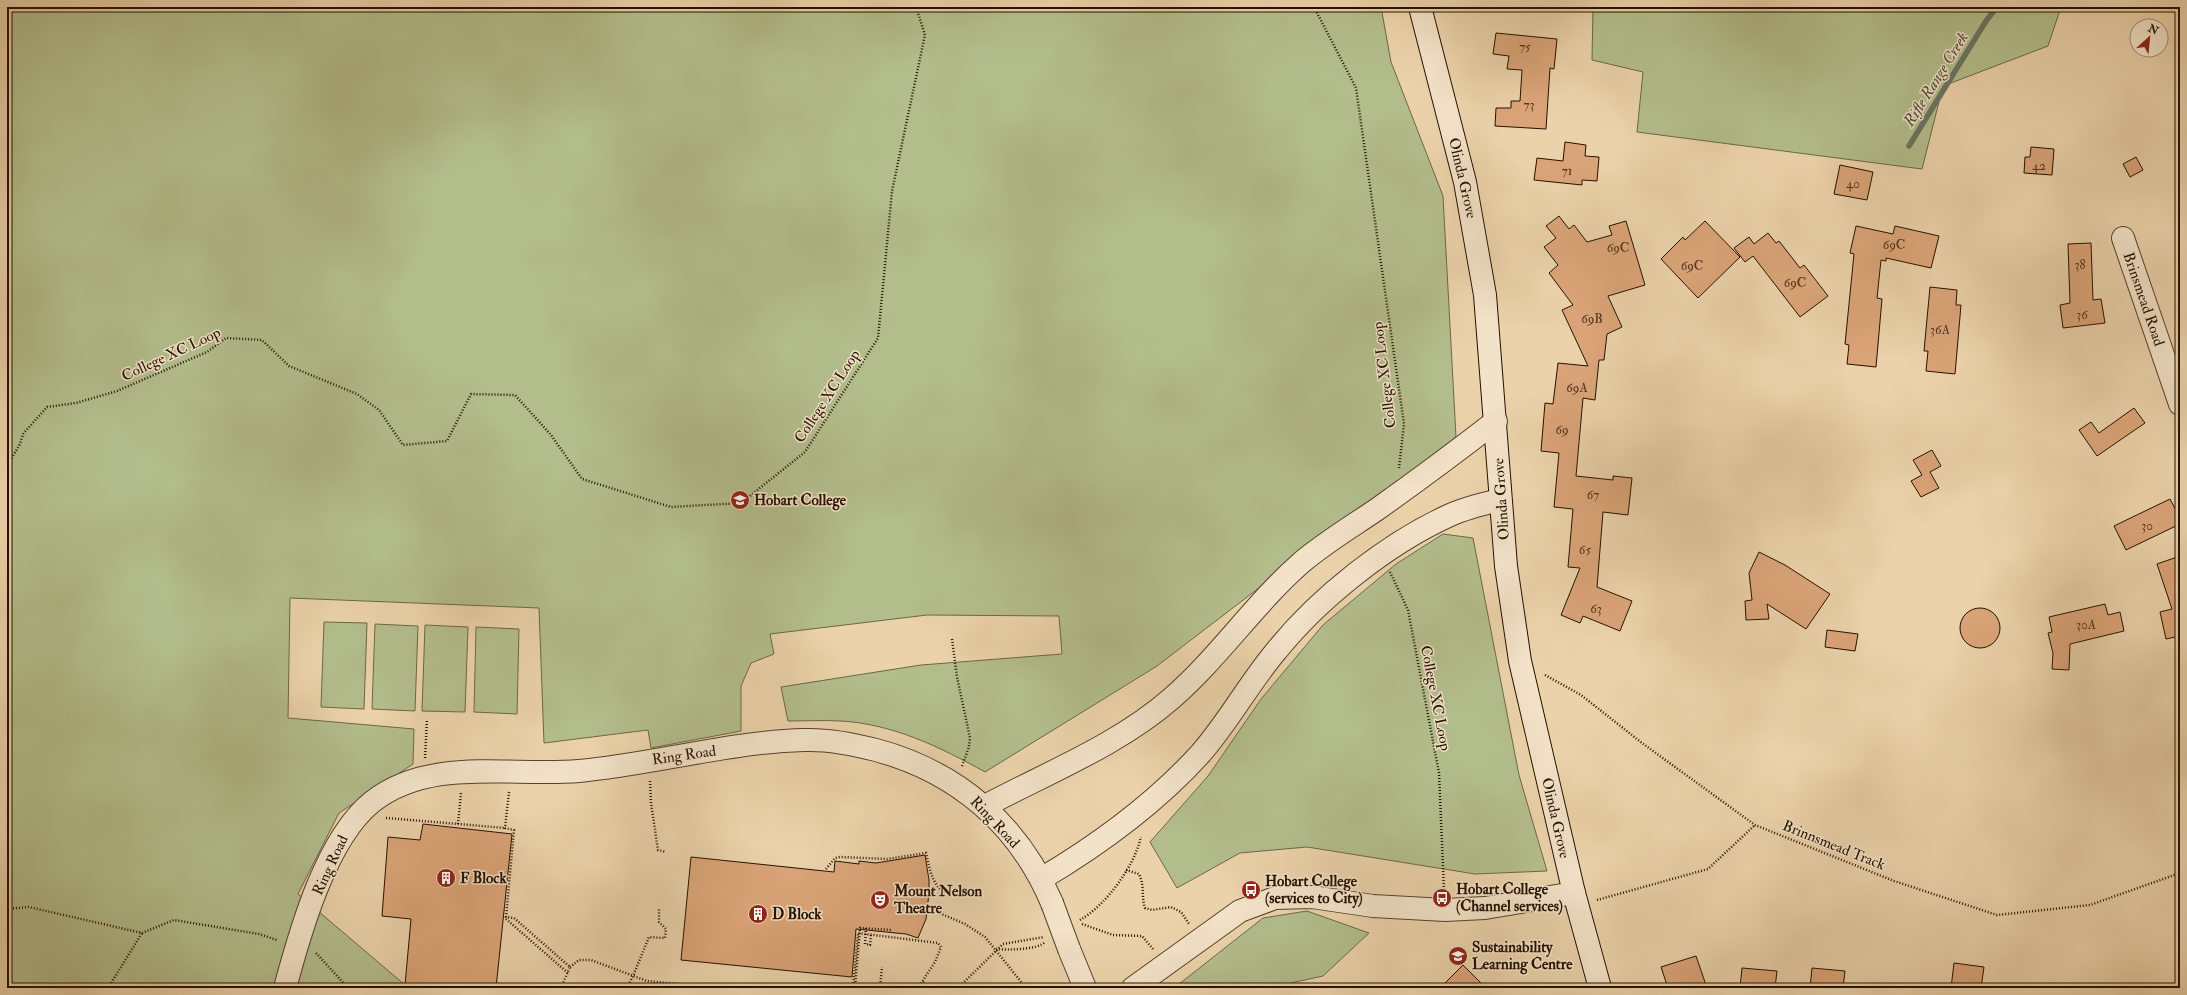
<svg xmlns="http://www.w3.org/2000/svg" width="2187" height="995" viewBox="0 0 2187 995" font-family="'IM FELL Double Pica',serif">
<style>
.green{fill:#b3bd8c;stroke:#6c6746}
.lines{fill:none;stroke-linecap:round;stroke-linejoin:round}
.stream{stroke:#6b7562;stroke-width:5.5}
.building{fill:#daa478;stroke:#251100}
.street-casing{stroke:#56412a;stroke-width:24}
.secondary-casing{stroke:#251100;stroke-width:24}
.path{stroke:#251100;stroke-width:2.5;stroke-dasharray:1 2;stroke-linecap:butt}
.street{stroke:#f2e2c8;stroke-width:22}
.secondary{stroke:#f2e2c8;stroke-width:22}
.street-bridge-casing{stroke:#56412a;stroke-width:24;stroke-linecap:butt}
.path-bridge{stroke:#251100;stroke-width:2.5;stroke-dasharray:1 2;stroke-linecap:butt}
.street-bridge{stroke:#f2e2c8;stroke-width:22}
.labels{text-anchor:middle;stroke-width:3;stroke-linejoin:round;paint-order:stroke}
.number-label{font-size:13px;fill:#52361e}
.street-label{font-size:15px;fill:#251100;stroke:#f2e2c8}
.poi-label{font-size:15px;font-weight:bold;fill:#251100;stroke:#f2e2c8;text-anchor:start}
.water-label{font-size:16px;font-style:italic;fill:#4e4b39;stroke:#f2e2c8}
</style>
<rect width="100%" height="100%" fill="#ebd2aa"/>
<filter id="stains"><feTurbulence type="fractalNoise" baseFrequency=".005" numOctaves="4"/><feColorMatrix values="0 0 0 0 .2 0 0 0 0 .09 0 0 0 0 .02 0 0 0 .5 -.17"/></filter>
<radialGradient id="worn" r=".72"><stop offset=".6" stop-color="#630" stop-opacity="0"/><stop offset="1" stop-color="#630" stop-opacity=".3"/></radialGradient>
<!-- green -->
<path class="green" d="M7,7H1381L1391,62L1443,196L1456,437L1157,666L985,772C940,747 893,724 841,721C823,720 806,721 788,721L781,687L921,665L1062,654L1059,616L927,615L770,634L774,654L751,663L741,686V731L651,748L648,730L544,743L539,608L290,598L288,718L414,729L413,764L339,813L298,894L405,985V988H7Z
M1593,7H2061L2048,46L1943,86L1922,169L1637,132L1643,72L1592,60Z
M1443,534L1473,538L1519,775L1547,871L1475,874L1307,847L1240,853L1177,888L1150,842L1208,776L1261,699L1323,625L1396,564Z
M324,622L367,623L364,709L321,707Z
M375,624L418,626L415,711L372,709Z
M425,625L468,627L465,712L422,711Z
M476,627L519,629L517,714L474,712Z
M1307,911L1369,933L1323,976L1268,988H1174L1263,918Z"/>
<g class="lines">
<!-- stream -->
<path class="stream" d="M1909,146L1986,21L1997,7"/>
</g>
<!-- building -->
<path class="building" d="M1496,33L1557,39L1554,69L1550,68L1546,129L1495,126L1496,108H1511V101H1520L1522,70L1507,69L1509,56L1493,54Z
M1565,142L1586,145L1585,156L1599,157L1597,181L1582,180V185L1534,180L1537,158L1563,161Z
M2031,147L2054,149L2052,175L2024,173L2025,157H2030Z
M2136,157L2143,170L2130,177L2123,164Z
M1840,165L1873,172L1867,200L1834,194Z
M1559,216L1569,229L1574,225L1587,242L1612,235L1609,226L1626,221L1645,285L1608,296L1622,327L1607,334L1604,360H1599L1595,400L1583,398L1576,476L1613,480V476L1632,478L1628,515L1603,512L1597,587L1632,601L1620,631L1583,616L1580,623L1561,615L1580,568L1568,567L1573,509L1554,507L1559,453L1541,451L1545,403L1553,404L1558,363L1588,366L1562,310L1573,305L1549,273L1558,265L1544,247L1556,238L1546,226Z
M1705,221L1740,257L1698,298L1661,259L1683,237L1685,240Z
M1856,226L1893,234L1895,226L1939,236L1931,268L1886,258V261L1881,260L1877,298L1882,299L1876,367L1847,364L1849,345L1845,344L1854,254L1850,253Z
M1768,233L1776,243L1779,241L1800,268L1804,265L1828,296L1800,317L1753,256L1745,262L1734,248L1749,237L1754,244Z
M2091,243L2093,300L2101,299L2105,323L2063,328L2060,305L2070,303L2068,244Z
M1930,287L1957,290L1956,305H1961L1955,374L1926,371L1928,351H1924Z
M2134,408L2145,423L2097,456L2079,430L2091,422L2099,433Z
M1932,450L1941,466L1930,472L1939,488L1921,497L1911,481L1922,475L1913,460Z
M2170,499L2180,518V524L2126,550L2114,526Z
M1759,552L1785,565L1830,594L1806,629L1767,604L1769,619L1746,620L1745,601L1752,600L1749,573Z
M2180,556V636L2166,639L2160,612L2172,609L2157,564Z
M2105,604L2108,615L2120,612L2124,631L2070,644L2069,670L2052,669L2053,653L2048,633L2052,632L2049,617Z
M1960 628a20 20 0 1 1 40 0a20 20 0 1 1-40 0Z
M1827,630L1858,634L1855,651L1825,647Z
M423,824L512,834L496,988H435L405,985L411,919L382,916L388,837L420,840Z
M925,855L929,880V893L926,919L918,938L906,934L856,929L852,977L681,960L691,857L834,872L835,861L859,864V861L876,863Z
M1696,956L1707,988H1668L1661,967Z
M1954,963L1984,967L1981,988H1951Z
M1463,965L1486,988H1440Z
M1742,968L1777,971L1775,988H1740Z
M1812,968L1845,971L1843,988H1810Z"/>
<g class="lines">
<defs>
<path id="street" d="M2123,238L2180,404
M985,806C1047,773 1120,744 1172,698C1220,656 1255,603 1302,562C1326,542 1351,527 1376,510C1417,481 1456,452 1496,421
M1041,879C1100,844 1155,804 1201,753C1229,721 1249,683 1277,650C1319,598 1387,544 1448,516C1465,508 1482,504 1500,500
M1069,949L1085,988
M285,988C300,932 326,839 372,802C430,756 511,777 579,771C654,764 729,742 804,740C828,739 853,744 876,750C958,772 1019,825 1052,903
M1133,988L1240,911L1275,898L1312,897L1373,906L1445,910L1485,908L1574,893"/>
<path id="secondary" d="M1420,7L1465,182L1485,295L1506,566L1520,661L1574,893L1600,988"/>
</defs>
<!-- street casing -->
<use href="#street" class="street-casing"/>
<!-- secondary casing -->
<use href="#secondary" class="secondary-casing"/>
<!-- path -->
<path class="path" d="M1314,7L1356,88L1404,424L1399,468
M7,466L20,444L23,434L47,407L76,403L117,391L207,352L226,338L262,340L289,366L357,394L379,410L403,445L447,441L471,394L515,395L551,435L582,479L671,507L741,503L805,452L878,338L892,191L925,35L916,7
M1390,572L1408,610L1439,773L1444,890
M952,639L957,677L970,738L969,747L962,766
M1545,675L1581,695L1642,743L1755,825L1894,881L1997,915L2090,905L2180,873
M425,758L427,719
M650,781L651,803L658,850L666,852
M509,792L505,828L514,830L506,917L514,918L570,967L561,988
M386,818L505,828
M458,824L461,793
M826,869L835,858L840,857L887,859L926,853C930,869 931,883 945,893
M1126,870L1139,874C1145,886 1141,896 1145,908L1152,910L1171,907L1181,912L1189,924
M1597,900L1708,869L1755,825
M7,909L29,907L142,933L174,920L259,934L277,940
M937,912L965,924L985,937L1026,988
M506,919L568,973
M1080,920C1106,905 1134,867 1141,837
M1082,924L1113,935L1142,936L1153,949
M996,949C1006,950 1038,950 1045,942
M316,953L348,988
M570,967L579,960H591L647,981L719,988
M923,982L929,988
M108,988L142,933
M627,988L633,976L649,937L665,938L666,929L659,922V909
M804,988L811,984L853,987L858,933L938,943L941,947L935,962L918,988
M880,988L882,967
M958,988L1003,944L1044,937"/>
<!-- street -->
<use href="#street" class="street"/>
<!-- secondary -->
<use href="#secondary" class="secondary"/>
<defs>
<path id="street-bridge" d="M1052,903L1069,949"/>
</defs>
<!-- street-bridge casing -->
<use href="#street-bridge" class="street-bridge-casing"/>
<!-- path-bridge -->
<path class="path-bridge" d="M866,928L865,944L870,945L871,934
M855,988L860,928L891,930"/>
<!-- street-bridge -->
<use href="#street-bridge" class="street-bridge"/>
</g>
<!-- icons -->
<defs>
<symbol id="school-disc" viewBox="-11 -11 22 22"><circle r="9.5" fill="#8f2418" stroke="#f2e2c8"/><path d="M0-5L7-2L0 1L-7-2ZM-4 1L0 2.5L4 1V4Q0 6-4 4Z" fill="#fff"/></symbol>
<symbol id="building-disc" viewBox="-11 -11 22 22"><circle r="9.5" fill="#8f2418" stroke="#f2e2c8"/><path d="M-4-6H4V6H1V3H-1V6H-4ZM-2.5-4.3h1.7v1.8h-1.7ZM.8-4.3h1.7v1.8H.8ZM-2.5-1h1.7V.8h-1.7ZM.8-1h1.7V.8H.8Z" fill="#fff"/></symbol>
<symbol id="bus-disc" viewBox="-11 -11 22 22"><circle r="9.5" fill="#8f2418" stroke="#f2e2c8"/><path d="M-5-6H5V4H4V6H2V4H-2V6H-4V4H-5ZM-3.5-4V0h7V-4ZM-3.5 1.2v1.5H-2V1.2ZM2 1.2v1.5H3.5V1.2Z" fill="#fff"/></symbol>
<symbol id="theatre-disc" viewBox="-11 -11 22 22"><circle r="9.5" fill="#8f2418" stroke="#f2e2c8"/><path d="M-5-5.5Q0-4 5-5.5V0Q5 5 0 6Q-5 5-5 0ZM-3.3-2.5H-1v1.5H-3.3ZM1-2.5H3.3v1.5H1ZM-2.8 1Q0 5.5 2.8 1Z" fill="#fff"/></symbol>
</defs>
<g fill-rule="evenodd">
<use href="#school-disc" x="729" y="489" width="22" height="22"/>
<use href="#building-disc" x="435" y="867" width="22" height="22"/>
<use href="#bus-disc" x="1240" y="879" width="22" height="22"/>
<use href="#bus-disc" x="1431" y="887" width="22" height="22"/>
<use href="#theatre-disc" x="869" y="889" width="22" height="22"/>
<use href="#building-disc" x="747" y="903" width="22" height="22"/>
<use href="#school-disc" x="1447" y="945" width="22" height="22"/>
</g>
<g class="labels">
<!-- number labels -->
<g class="number-label">
<text x="1525" y="51">75</text>
<text x="1529" y="109">73</text>
<text x="2039" y="170">42</text>
<text x="1567" y="175">71</text>
<text x="1853" y="188">40</text>
<text x="1894" y="249">69C</text>
<text x="1618" y="252">69C</text>
<text x="2080" y="269">38</text>
<text x="1692" y="270">69C</text>
<text x="1795" y="287">69C</text>
<text x="2082" y="319">36</text>
<text x="1592" y="323">69B</text>
<text x="1940" y="334">36A</text>
<text x="1577" y="392">69A</text>
<text x="1562" y="434">69</text>
<text x="1593" y="499">67</text>
<text x="2147" y="530">30</text>
<text x="1585" y="554">65</text>
<text x="1596" y="613">63</text>
<text x="2086" y="629">30A</text>
</g>
<!-- street labels -->
<g class="street-label">
<text transform="translate(1463 178) rotate(77)" y="5">Olinda Grove</text>
<text transform="translate(2144 299) rotate(71)" y="5">Brinsmead Road</text>
<text transform="translate(171 354) rotate(-25)" y="5">College XC Loop</text>
<text transform="translate(1384 375) rotate(-97)" y="5">College XC Loop</text>
<text transform="translate(827 396) rotate(-57)" y="5">College XC Loop</text>
<text transform="translate(1501 499) rotate(-94)" y="5">Olinda Grove</text>
<text transform="translate(1436 698) rotate(79)" y="5">College XC Loop</text>
<text transform="translate(684 755) rotate(-8)" y="5">Ring Road</text>
<text transform="translate(1556 818) rotate(77)" y="5">Olinda Grove</text>
<text transform="translate(995 822) rotate(47)" y="5">Ring Road</text>
<text transform="translate(1834 845) rotate(22)" y="5">Brinnsmead Track</text>
<text transform="translate(330 865) rotate(-65)" y="5">Ring Road</text>
</g>
<!-- poi labels -->
<g class="poi-label">
<text x="754" y="505">Hobart College</text>
<text x="460" y="883">F Block</text>
<text x="1265" y="886">Hobart College<tspan x="1265" dy="17">(services to City)</tspan></text>
<text x="1456" y="894">Hobart College<tspan x="1456" dy="17">(Channel services)</tspan></text>
<text x="894" y="896">Mount Nelson<tspan x="894" dy="17">Theatre</tspan></text>
<text x="772" y="919">D Block</text>
<text x="1472" y="952">Sustainability<tspan x="1472" dy="17">Learning Centre</tspan></text>
</g>
<!-- water labels -->
<g class="water-label">
<text transform="translate(1935 79) rotate(-58)" y="6">Rifle Range Creek</text>
</g>
</g>
<!-- margin -->
<rect width="2187" height="995" fill="none" stroke="#ebd2aa" stroke-width="24"/>
<rect x="8" y="8" width="2171" height="979" fill="none" stroke="#251100" stroke-width="2"/>
<rect x="12" y="12" width="2163" height="971" fill="none" stroke="#251100"/>
<!-- north arrow -->
<g transform="translate(2149 38) rotate(27)"><circle r="19" fill="#f2e2c8" stroke="#a08e78"/>
<path d="M0-3L7 15L0 10L-7 15Z" fill="#8f2418"/>
<text y="-6" font-size="11" font-weight="bold" text-anchor="middle" fill="#251100">N</text>
</g>
<rect width="100%" height="100%" filter="url(#stains)"/>
<rect width="100%" height="100%" fill="url(#worn)"/>
</svg>
